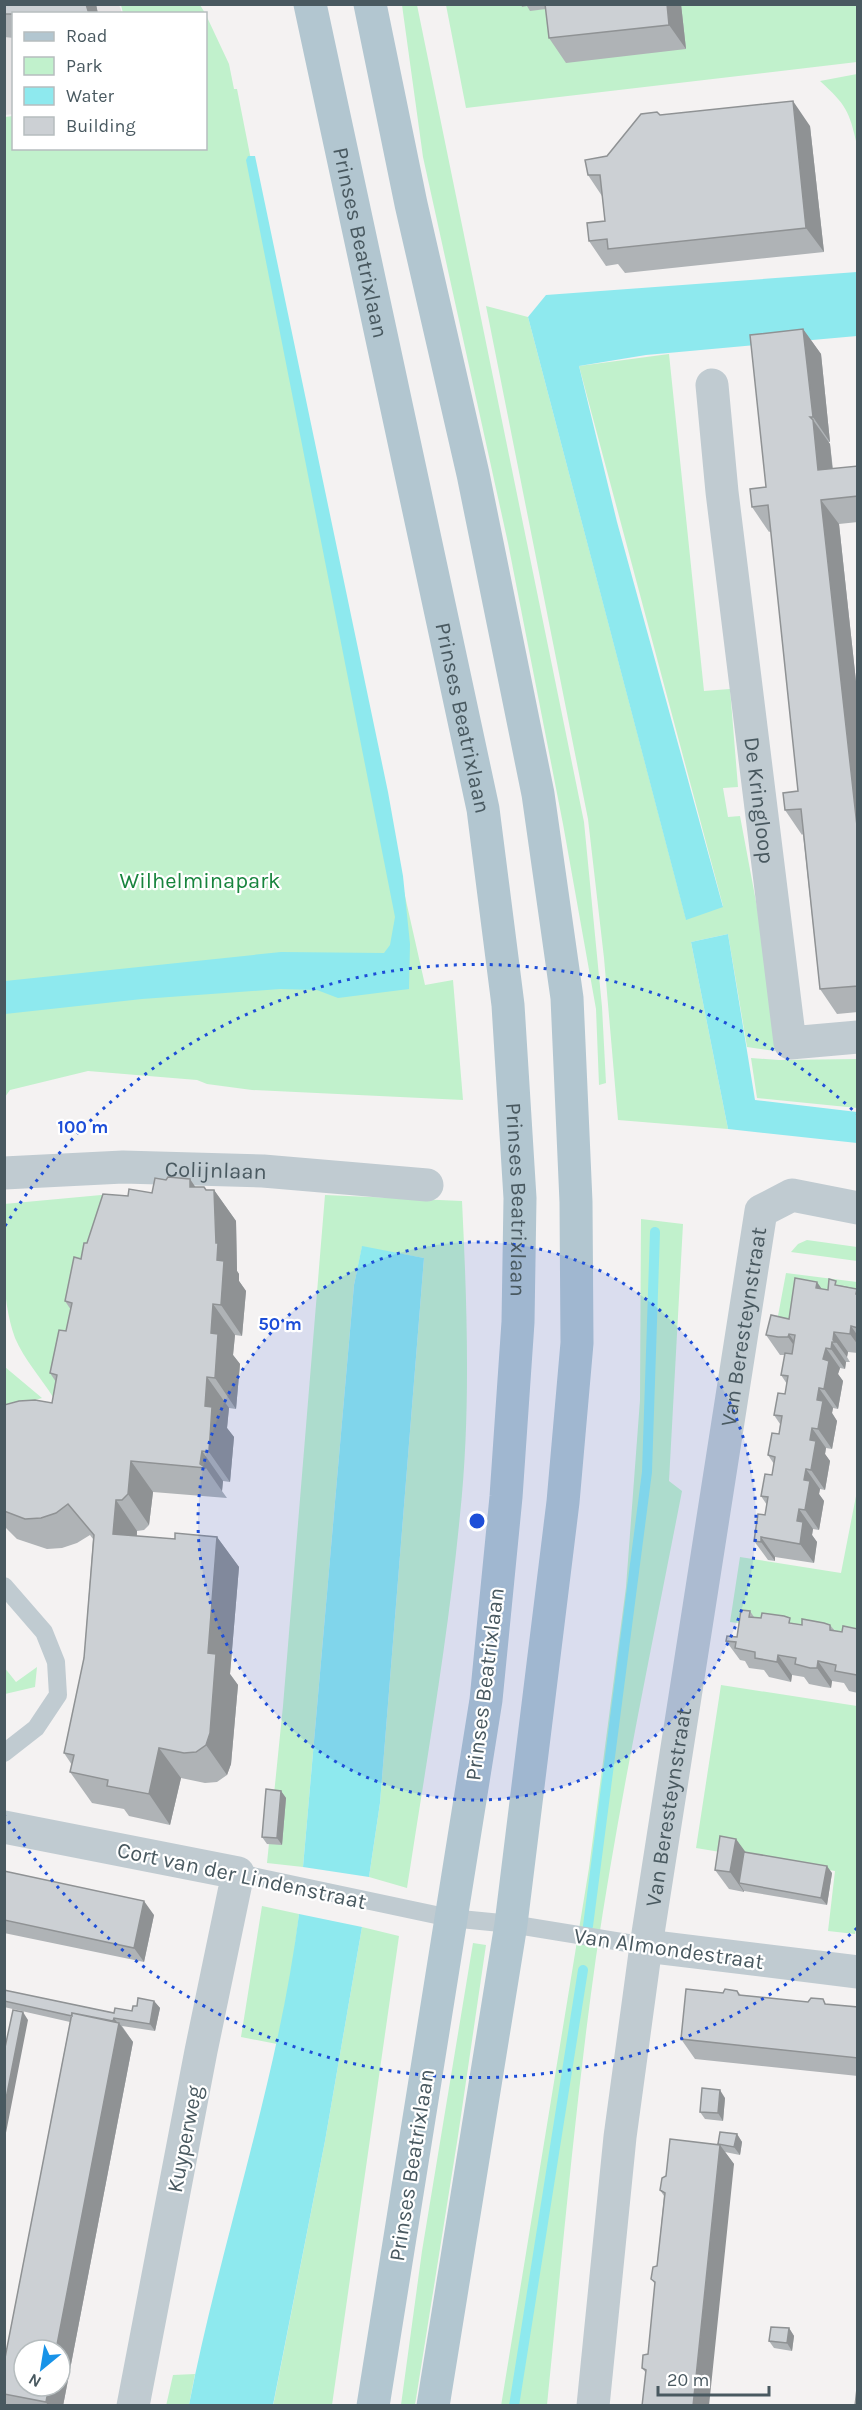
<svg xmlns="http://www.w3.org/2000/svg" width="862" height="2410" viewBox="0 0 862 2410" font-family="Karla,sans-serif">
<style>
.education{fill:#e5e3e4}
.green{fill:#c1f1cc}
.water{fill:#8ee9ee}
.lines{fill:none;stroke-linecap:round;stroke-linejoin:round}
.stream{stroke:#8ee9ee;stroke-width:10}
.service{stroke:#c0cbd1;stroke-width:18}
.minor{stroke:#c0cbd1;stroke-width:33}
.primary{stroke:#b2c6d0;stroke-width:33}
.wall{fill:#afb3b6}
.shaded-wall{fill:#8f9294}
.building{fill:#ccd0d4;stroke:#8f9294;stroke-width:1.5}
.ring{fill:none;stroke:#1d4ed8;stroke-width:3;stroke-dasharray:3 6}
.labels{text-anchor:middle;stroke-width:4.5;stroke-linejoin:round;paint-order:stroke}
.street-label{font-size:22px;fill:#495960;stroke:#fff}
.park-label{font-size:22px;fill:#17843d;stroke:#fff}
.centre{fill:#1d4ed8;stroke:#fff;stroke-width:3}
.ring-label{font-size:18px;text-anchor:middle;font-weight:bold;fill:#1d4ed8;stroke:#fff;stroke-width:4.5;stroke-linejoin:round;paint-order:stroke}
</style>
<rect width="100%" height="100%" fill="#f4f2f2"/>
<!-- education -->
<path class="education" d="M4,5H119L122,13L14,14L13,114L5,115Z"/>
<!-- green -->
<path class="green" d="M121,5H200L205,13H123Z
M402,5H417L584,822L602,1007L606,1083L599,1085L596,1009L563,824L508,543L423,157Z
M446,5H857V62L466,108Z
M206,15L229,64L234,89H237L332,572L425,985L453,980L463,1100L252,1090L207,1084L197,1080L88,1071L10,1090L5,1097V117L13,116L14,148H206Z
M857,74H858L857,145C849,110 846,105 820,81Z
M486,306L528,317L686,919L723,906L579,366L669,354L704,691L730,689L738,787L723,788L728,817L740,816L760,923L775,1051L747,1047L728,934L691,942L728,1129L618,1120L604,958L588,819Z
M751,1058L779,1060L857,1059V1108L757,1098Z
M112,1194L93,1252L53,1397C41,1378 24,1359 15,1338C0,1297 4,1247 4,1204Z
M325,1195L462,1201C467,1304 471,1412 460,1515C448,1639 426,1764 407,1888L369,1877L380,1803L424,1258L362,1247L354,1285L303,1867L267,1863L283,1706Z
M641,1219L683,1224L669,1481L682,1491C652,1646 619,1801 596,1957C575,2106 562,2256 547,2405L501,2406L589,1868L626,1587L640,1400Z
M807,1240L857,1247V1261L791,1252L798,1244Z
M786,1273L857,1282V1305L800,1337L775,1332Z
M5,1367L42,1398L5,1409Z
M857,1491V1639L730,1622L740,1557L841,1573Z
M4,1667L16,1682L37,1667L35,1687L5,1694Z
M721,1685L857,1706L858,1919L855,1934L828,1931L835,1871L696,1848Z
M262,1906L299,1914L292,1971L277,2044L241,2037Z
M362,1927L399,1936L332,2405L273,2406L325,2141Z
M473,1943L486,1945L458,2136L415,2405H401L422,2251Z
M195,2374L189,2405L166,2406L173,2375Z"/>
<!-- water -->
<path class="water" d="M248,156H255L388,792L403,876L410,944L409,989L338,998L317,990L280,989L142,999L5,1014V981L281,952L384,953L390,945L395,917L246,160Z
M857,272V336L646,355L579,366L617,522L723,907L686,920L528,317L546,295Z
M728,934L755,1100L857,1112V1143L728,1129L691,942Z
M362,1246L424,1258L380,1803L369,1877L303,1867L354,1285Z
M299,1914L362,1927L325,2141L273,2405H189C221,2240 278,2081 299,1914Z"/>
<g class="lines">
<!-- stream -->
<path class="stream" d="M588,1926L647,1472L655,1232
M514,2406L583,1970"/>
<!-- service -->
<path class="service" d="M4,1586L44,1632L56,1662L58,1695L36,1728L4,1753
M238,1873L450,1918L511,1924L646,1946"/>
<!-- minor -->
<g class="minor">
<path id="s1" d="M712,385L722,492L790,1043L858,1037"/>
<path id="s2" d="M4,1173L123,1167L263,1171L427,1185"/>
<path d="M4,1827L238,1873L201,2051L133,2406"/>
<path d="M646,1946L858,1972"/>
<path id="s3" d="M593,2406L620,2137L646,1946L761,1211L792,1195L858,1208"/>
</g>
<!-- primary -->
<g class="primary">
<path id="s4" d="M310,4L483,809L508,1005L520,1198L518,1322L506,1497L486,1700L373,2406"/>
<path d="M370,4L411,204L473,474L538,794L567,998L576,1202L577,1343L563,1502L511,1924L433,2406"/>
</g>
</g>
<!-- wall -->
<path class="wall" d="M4,4H96L98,14H14V38L4,37Z
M521,4H681L686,49L566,63L549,38L546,9L530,11L527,6L522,7Z
M660,115L810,126L824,252L625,273L618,264L606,266L589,241L605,221L602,196L588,175L607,156Z
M803,329L821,354L830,442H828L830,444L833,469L858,466V522L839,524L858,700V1012L837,1014L820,989L803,834L802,835L785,810L798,791L771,531L769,532L752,507L766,487Z
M195,1187L206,1190H214L236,1221L237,1271L239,1274V1281L246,1291L242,1336L235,1335L233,1355L240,1364L236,1409L229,1408L227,1428L234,1437L230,1482L223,1481L222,1491L227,1498L153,1492L149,1525L144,1530L137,1531V1536L175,1539L217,1537L239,1567L230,1674L238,1685L231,1764L227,1775L217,1782L205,1783L181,1778L170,1825L129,1816L124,1809L92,1803L70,1772L72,1765L64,1753L84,1658L93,1539L90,1535L77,1543L62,1548L47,1549L17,1539L6,1528L4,1530V1405L52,1403L56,1382L50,1373L66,1331L71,1310L65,1301L87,1243L128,1196Z
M839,1285L858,1289V1353L848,1352L847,1357L850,1362H846L845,1369L840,1368L838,1374L843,1381L838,1409L833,1408L832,1413L837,1421L832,1449L826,1448L825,1454L830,1461L825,1490L820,1489L819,1494L824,1501L819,1530L813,1529L812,1535L817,1542L814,1563L775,1557V1561L768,1560L754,1541L765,1515L767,1505L761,1496L772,1475L774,1464L768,1455L779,1434L780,1424L774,1415L785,1394L787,1384L781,1375L785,1355H780L766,1335L789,1319L822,1289L828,1290Z
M750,1611L754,1617L802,1625H830L835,1631L842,1632L858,1629V1693L849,1691L844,1683L832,1681L831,1688L824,1687L809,1684L804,1677L792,1675L791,1682L769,1677L764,1670L749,1668L745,1661L740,1660L726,1641L737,1637Z
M281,1791L286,1798L282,1845L267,1844L262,1837Z
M736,1839L745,1853L832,1873L827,1905L744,1891V1892L729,1889L715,1870Z
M4,1871L154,1915L144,1962L4,1933Z
M4,1990L114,2013L132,2011L137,2006L154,2001L160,2008L155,2031L122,2026L133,2042L63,2406H8L4,2401V2363L70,2022L4,2007Z
M737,1991L741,1995L808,2002L823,1999L826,2004L858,2007V2076L695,2059L681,2039L723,1993Z
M725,2098L723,2121L705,2119L700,2112Z
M737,2134L742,2142L740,2155L725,2152L734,2164L646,2373L642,2368L648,2354L655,2284L651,2279L657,2266L664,2196L660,2190L666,2176L718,2144Z
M789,2328L794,2336L792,2351L774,2348L769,2341Z"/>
<!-- shaded-wall -->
<path class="shaded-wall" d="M86,4H96L98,14H89Z
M667,4H681L686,49L669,25Z
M793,101L810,126L824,252L806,228Z
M803,329L821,354L830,442L813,417Z
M813,420L830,444L835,495L818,470Z
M821,500L839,524L858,700V835Z
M190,1179L211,1210L190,1187Z
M214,1190L236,1221L237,1271L239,1274V1281L246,1291L242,1336L221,1305L217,1260Z
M817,1282L831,1302L816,1288Z
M213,1304L235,1335L233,1355L240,1364L236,1409L215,1378L211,1333Z
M851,1326L858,1336V1345L850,1334Z
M834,1332L848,1352L847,1357L836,1342L833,1340Z
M789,1334L803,1354L802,1357L788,1337Z
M832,1342L846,1362L845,1369L831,1349Z
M826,1348L840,1368L838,1374L843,1381L838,1409L824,1389L823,1359Z
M207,1377L229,1408L227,1428L234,1437L230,1482L209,1452L205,1406Z
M819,1388L833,1408L832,1413L837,1421L832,1449L818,1429L817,1400Z
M812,1428L826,1448L825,1454L830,1461L825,1490L811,1470L810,1440Z
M202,1451L223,1481L222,1491L206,1468L200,1464Z
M131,1461L153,1492L149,1525L128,1494Z
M806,1469L820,1489L819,1494L824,1501L819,1530L805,1510L804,1480Z
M116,1500L137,1531L135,1564L113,1534Z
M799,1509L813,1529L812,1535L817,1542L814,1563L800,1544L797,1521Z
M217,1537L239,1567L230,1674L238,1685L231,1764L227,1775L206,1745L208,1653Z
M761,1537L775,1557V1561L761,1542Z
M778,1655L792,1675L791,1682L777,1662Z
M818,1661L832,1681L831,1688L817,1668Z
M159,1748L181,1778L170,1825L149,1794Z
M281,1791L286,1798L282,1845L277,1838Z
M736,1839L750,1858L739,1883L744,1891V1892L730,1872Z
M827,1866L832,1873L827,1905L821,1898Z
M144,1901L154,1915L144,1962L134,1948Z
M154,2001L160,2008L155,2031L150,2024Z
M23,2012L28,2020L4,2143V2109Z
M114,2018L119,2025V2023L133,2042L63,2406H48L46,2402L49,2386H60V2350H56Z
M720,2090L725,2098L723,2121L718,2113Z
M737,2134L742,2142L740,2155L734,2147Z
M720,2145L734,2164L709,2406H693Z
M789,2328L794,2336L792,2351L787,2343Z"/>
<!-- building -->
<path class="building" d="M4,4H86L89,14H4Z
M545,4H667L669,25L549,38Z
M793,101L806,228L608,249L607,239L589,241L587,223L605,221L600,175H588L585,160L607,156L641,114L657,112L660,115Z
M803,329L813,417H810L813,420L818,470L858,466V496L821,500L858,835V986L820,989L801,809L785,810L783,793L798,791L768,505L752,507L750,489L766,487L750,335Z
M168,1177L190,1179V1187H204L206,1190H214L216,1243H218L217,1260L224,1261L221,1305L213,1304L211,1333L218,1334L215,1378L207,1377L205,1406L212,1407L209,1452L202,1451L200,1464L206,1468L131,1461L128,1494L122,1500H116L113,1534L175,1539V1533L217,1537L208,1653L216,1654L210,1733L206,1745L196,1752L184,1753L159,1748L149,1794L107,1786L108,1780L70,1772L74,1755L64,1753L84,1658L94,1535L68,1504L56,1513L41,1518L25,1519L4,1511V1405L19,1401L35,1400L52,1403L57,1375L50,1373L59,1330L66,1331L72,1303L65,1301L74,1257L81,1259L84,1243H87L103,1194L128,1196L129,1189L152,1193L155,1178L166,1180Z
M795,1278L817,1282L816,1288L828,1290L829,1279L836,1281L835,1285L857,1289L856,1294L858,1295V1328L851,1326L850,1334L834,1332L833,1340L836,1342H832L831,1349L826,1348L823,1359L829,1361L824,1389L819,1388L817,1400L823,1401L818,1429L812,1428L810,1440L816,1441L811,1470L806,1469L804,1480L810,1481L805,1510L799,1509L797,1521L803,1522L800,1544L761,1537V1542L754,1541L758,1514L765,1515L768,1497L761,1496L765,1474L772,1475L775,1457L768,1455L772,1433L779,1434L782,1416L774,1415L778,1393L785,1394L788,1376L781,1375L785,1353L792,1354L795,1335L789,1334L788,1337H778L766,1335L771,1315L789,1319Z
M741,1610L750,1611L749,1617L761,1618L762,1613L784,1616L790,1618L789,1623L802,1625V1619L824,1623L830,1625V1630L842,1632L843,1626L858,1629L857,1675L835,1671L836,1665L818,1661L817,1668H810L795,1664L796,1658L778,1655L777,1662L755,1658V1652L735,1648L736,1642L726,1641L727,1636L737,1637Z
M266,1789L281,1791L277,1838L262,1837Z
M720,1836L736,1839L730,1872L715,1870Z
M744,1852L827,1866L821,1898L739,1883Z
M4,1871L144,1901L134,1948L4,1920Z
M686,1989L723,1993L725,1989L737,1991L739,1995L808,2002L811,1998L823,1999L825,2004L858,2007V2058L681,2039Z
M4,1990L114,2013L115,2008L132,2011L133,2006H137L138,1998L154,2001L150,2024L114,2018L113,2021L72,2013V2016L4,2001Z
M13,2010L23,2012L4,2109V2052Z
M72,2013L119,2023L56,2350H24V2386H49L46,2402L4,2394V2363Z
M702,2088L720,2090L718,2113L700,2112Z
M720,2132L737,2134L734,2147L718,2144Z
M670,2139L720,2145L693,2406H642L646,2370L642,2368L643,2355L648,2354L655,2282L651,2279L653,2267L657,2266L665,2193L660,2190L662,2178L666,2176Z
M771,2327L789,2328L787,2343L769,2341Z
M858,2380V2406H855Z"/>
<!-- distance rings -->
<circle cx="477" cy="1521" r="279" fill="#1d4ed8" fill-opacity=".12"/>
<g class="ring">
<circle cx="477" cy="1521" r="279"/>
<path d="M857 1928A557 557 0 0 1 5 1816M5 1226A557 557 0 0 1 857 1114"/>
</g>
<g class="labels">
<!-- street labels -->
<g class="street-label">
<text dy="8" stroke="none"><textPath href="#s4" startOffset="244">Prinses Beatrixlaan</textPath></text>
<text dy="8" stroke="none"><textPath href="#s4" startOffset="730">Prinses Beatrixlaan</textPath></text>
<text dy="8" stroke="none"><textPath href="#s1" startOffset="418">De Kringloop</textPath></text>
<text dy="8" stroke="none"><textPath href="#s2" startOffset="212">Colijnlaan</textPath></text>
<text dy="8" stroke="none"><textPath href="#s4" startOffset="1216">Prinses Beatrixlaan</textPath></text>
<text dy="8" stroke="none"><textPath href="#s3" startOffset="1090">Van Beresteynstraat</textPath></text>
<text transform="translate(484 1684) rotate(-83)" y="8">Prinses Beatrixlaan</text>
<text dy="8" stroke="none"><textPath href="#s3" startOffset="604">Van Beresteynstraat</textPath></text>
<text transform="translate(242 1875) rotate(12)" y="8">Cort van der Lindenstraat</text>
<text transform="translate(669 1948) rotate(8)" y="8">Van Almondestraat</text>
<text transform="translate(184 2139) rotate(-79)" y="8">Kuyperweg</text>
<text transform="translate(411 2165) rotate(-81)" y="8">Prinses Beatrixlaan</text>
</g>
<!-- park labels -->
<g class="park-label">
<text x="200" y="888">Wilhelminapark</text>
</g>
</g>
<circle cx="477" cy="1521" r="9" class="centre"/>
<g class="ring-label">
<text x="83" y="1133">100 m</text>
<text x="280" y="1330">50 m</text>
</g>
<!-- border -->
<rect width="862" height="2410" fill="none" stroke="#495960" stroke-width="12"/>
<!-- legend -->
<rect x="12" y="12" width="195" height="138" fill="#ffffff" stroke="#b6bdbf" stroke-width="1.5"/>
<rect x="24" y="32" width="30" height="9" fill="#b2c6d0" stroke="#b6bdbf" stroke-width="1.5"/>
<text x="66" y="42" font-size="18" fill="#495960">Road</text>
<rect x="24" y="57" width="30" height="18" fill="#c1f1cc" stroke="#b6bdbf" stroke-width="1.5"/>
<text x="66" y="72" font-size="18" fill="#495960">Park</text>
<rect x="24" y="87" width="30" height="18" fill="#8ee9ee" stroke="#b6bdbf" stroke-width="1.5"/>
<text x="66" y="102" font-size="18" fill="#495960">Water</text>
<rect x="24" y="117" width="30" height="18" fill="#ccd0d4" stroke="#b6bdbf" stroke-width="1.5"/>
<text x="66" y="132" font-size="18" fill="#495960">Building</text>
<!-- north arrow -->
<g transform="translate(42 2368) rotate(210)"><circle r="28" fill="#ffffff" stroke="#b6bdbf" stroke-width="1.5"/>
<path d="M0-4.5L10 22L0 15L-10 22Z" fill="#1893e8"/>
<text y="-9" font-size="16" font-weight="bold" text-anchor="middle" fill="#495960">N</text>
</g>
<!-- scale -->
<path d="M658 2386v9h111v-9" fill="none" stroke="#495960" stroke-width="3"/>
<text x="667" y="2386" font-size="18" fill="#495960" stroke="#ffffff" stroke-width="4.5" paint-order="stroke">20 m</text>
</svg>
